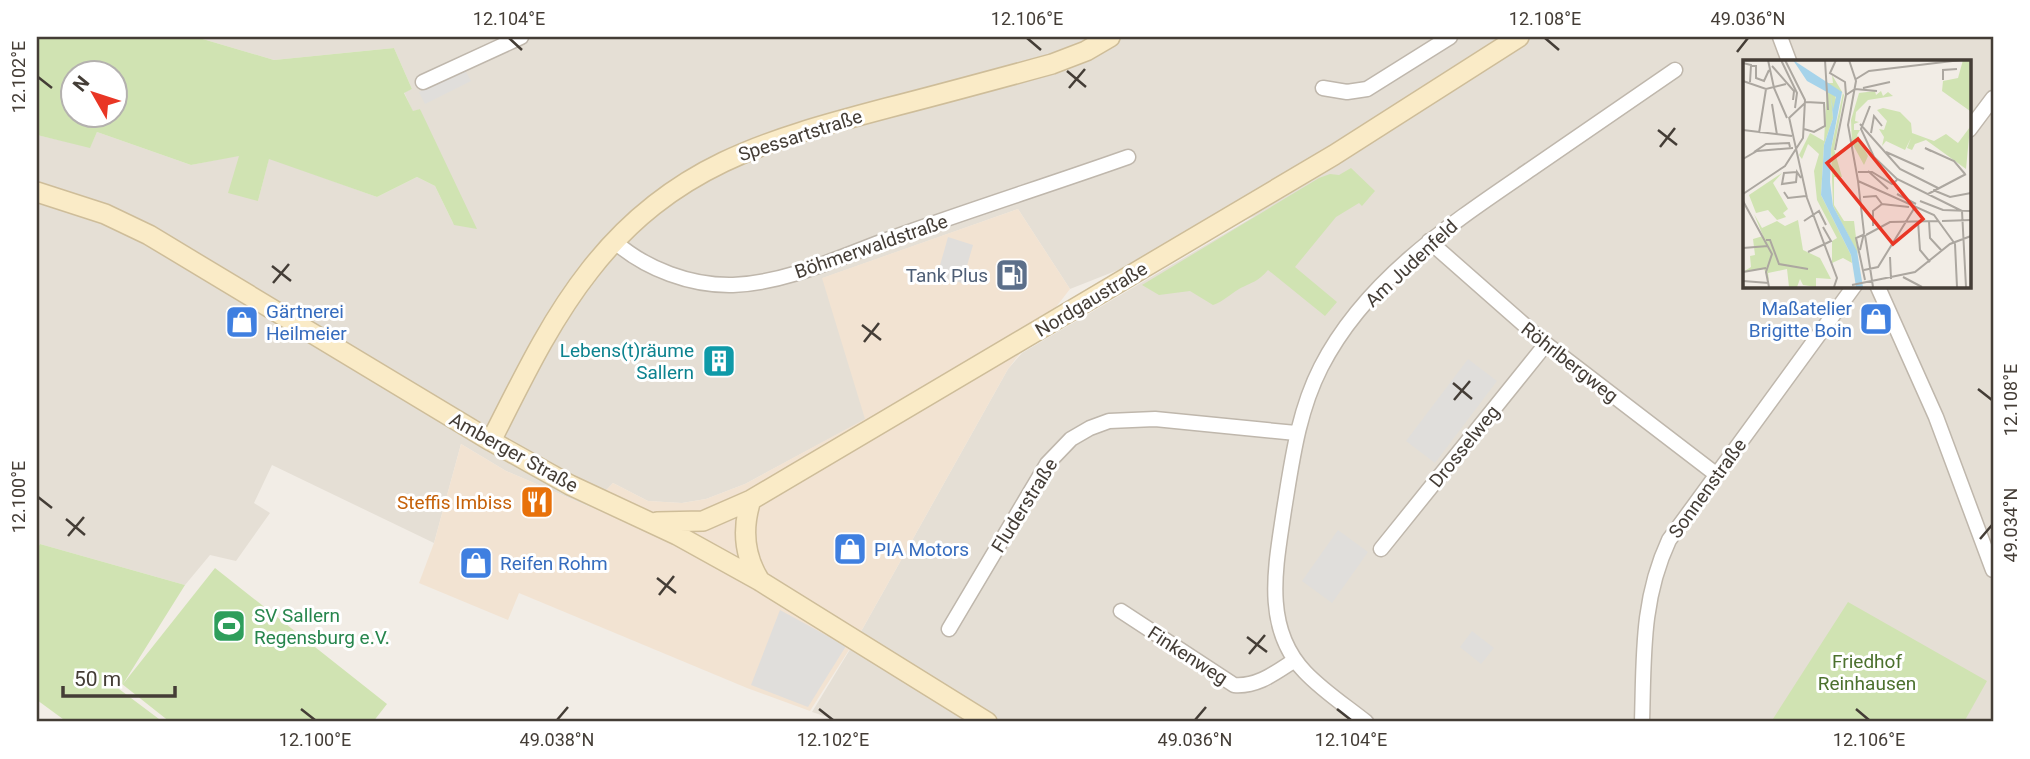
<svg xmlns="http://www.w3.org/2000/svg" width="2030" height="759" viewBox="0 0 2030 759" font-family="Roboto,sans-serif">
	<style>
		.residential { fill: #e5dfd5; fill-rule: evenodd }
		.commercial { fill: #f2e3d2 }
		.green { fill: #d0e3b2; fill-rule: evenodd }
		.parking { fill: #e0dedb }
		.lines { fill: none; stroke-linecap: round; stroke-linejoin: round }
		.street-casing { stroke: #bfb7ac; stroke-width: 17 }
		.secondary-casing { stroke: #cebd99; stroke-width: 22 }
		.street { stroke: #fff; stroke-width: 14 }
		.secondary { stroke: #faebc7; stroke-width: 19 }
		.ticks { fill: none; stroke: #443d36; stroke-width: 2.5 }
		.labels { text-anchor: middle; stroke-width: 6; stroke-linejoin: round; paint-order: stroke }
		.street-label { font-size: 19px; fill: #443d36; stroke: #fff }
		.service-label { font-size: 19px; fill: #4e5e75; stroke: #fff; text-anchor: end }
		.shop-label { font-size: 19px; fill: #366cbe; stroke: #fff; text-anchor: start }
		.culture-label { font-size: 19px; fill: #0d838f; stroke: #fff; text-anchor: end }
		.food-label { font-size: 19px; fill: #c56008; stroke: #fff; text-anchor: end }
		.leisure-label { font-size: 19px; fill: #27864d; stroke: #fff; text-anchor: start }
		.park-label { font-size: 19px; fill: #4c712e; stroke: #fff }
		.inset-road { fill: none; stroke: #aca7a0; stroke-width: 2 }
		.view { fill: #e93625; fill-opacity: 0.15; stroke: #e93625; stroke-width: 3.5 }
		.inset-edge { fill: none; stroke: #443d36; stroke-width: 3.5 }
		.neatline { fill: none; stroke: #443d36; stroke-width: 2.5 }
		.ticks-label { font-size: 18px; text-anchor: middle; fill: #443d36 }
	</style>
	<rect width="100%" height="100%" fill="#f2ede6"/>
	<path class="residential" d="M 196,37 L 1993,37 L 1993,722 L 830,722 L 830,718 L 812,712 L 863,628 L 1008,369 L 1022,353 L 1255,216 L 1070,289 L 1018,209 L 823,278 L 866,419 L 745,484 L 706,499 L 682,503 L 648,501 L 613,483 L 590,507 L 506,471 L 461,444 L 434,543 L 272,465 L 254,503 L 270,513 L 236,561 L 210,555 L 185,585 L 40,544 L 37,549 L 37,135 L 90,147 L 97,132 L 191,165 L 240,155 L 258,201 L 269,158 L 377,197 L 417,177 L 435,186 L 454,225 L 420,109 L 413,112 L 404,92 L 412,89 L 394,48 L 274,60 ZM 1745,61 L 1969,61 L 1969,285 L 1745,285 Z"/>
	<path class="commercial" d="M 1018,209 L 1070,289 L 1008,369 L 863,628 L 810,711 L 747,688 L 519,593 L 508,620 L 419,583 L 434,543 L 461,444 L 506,471 L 590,507 L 613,483 L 648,501 L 682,503 L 706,499 L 745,484 L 865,419 L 822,278 Z"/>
	<path class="green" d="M 37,37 L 196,37 L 274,60 L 394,48 L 412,89 L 404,93 L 413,111 L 420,109 L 477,229 L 454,225 L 435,186 L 417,177 L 377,197 L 269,159 L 258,201 L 228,193 L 239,156 L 191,165 L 97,132 L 90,148 L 37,135 ZM 74,74 L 116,74 L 116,116 L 74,116 Z
		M 1351,168 L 1375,191 L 1362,206 L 1359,203 L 1336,217 L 1295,267 L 1337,302 L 1325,316 L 1268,270 C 1258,282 1252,282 1239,289 C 1229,295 1224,301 1213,305 L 1190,291 L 1159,295 L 1142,285 L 1319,178 L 1330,174 L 1339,175 Z
		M 40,544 L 185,585 L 123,684 L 215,568 L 387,704 L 373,722 L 170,722 L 122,684 L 119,689 L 163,722 L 67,722 L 37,700 L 37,549 Z
		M 1848,602 L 1987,681 L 1964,722 L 1771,722 Z"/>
	<path class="parking" d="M 465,70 L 471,81 L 425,104 L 419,92 Z
		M 948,237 L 973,245 L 962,283 L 937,276 Z
		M 1468,359 L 1497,381 L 1435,463 L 1406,441 Z
		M 1338,530 L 1368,552 L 1332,603 L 1302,581 Z
		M 780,610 L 846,646 L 808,707 L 751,685 Z
		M 1472,631 L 1494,648 L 1481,664 L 1460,647 Z"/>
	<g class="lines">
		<defs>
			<path id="street" d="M 1780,37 L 1789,61
				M 423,82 L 521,37
				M 1323,88 L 1347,92 L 1367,89 L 1450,37
				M 1969,130 L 1993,98
				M 1429,241 L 1546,344 L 1717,475
				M 615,242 C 646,269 691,286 733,285 C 784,283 833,260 881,242 C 963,212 1046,186 1128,157
				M 1877,285 L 1936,417 L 1993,570
				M 1381,549 L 1546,344
				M 1121,611 L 1234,685 C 1258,687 1276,672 1295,660
				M 949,629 L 1047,464 L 1071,439 L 1090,428 L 1109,421 L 1155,419 L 1296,433
				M 1366,722 C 1346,706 1323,691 1305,672 C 1262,627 1276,565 1284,510 C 1292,461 1298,412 1321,367 C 1366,279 1452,223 1531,169 C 1579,136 1627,103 1675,70
				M 1642,722 C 1644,657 1641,600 1669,540 L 1855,285"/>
			<path id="secondary" d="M 37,192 L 105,214 L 149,235 L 491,441 L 570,485 L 677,535 L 760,581 L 987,722
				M 491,441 C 521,382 549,322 590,270 C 671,166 766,140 887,108 C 942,94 997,79 1052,64 L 1086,51 L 1110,37
				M 751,500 C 742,528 744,556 760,581
				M 657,522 L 703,521 L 751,500 L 1334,155 L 1519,37"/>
		</defs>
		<use href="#street" class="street-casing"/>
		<use href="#secondary" class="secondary-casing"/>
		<use href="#street" class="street"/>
		<use href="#secondary" class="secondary"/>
	</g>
	<path class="ticks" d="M 509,38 L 522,50M 1027,38 L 1041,50M 1545,38 L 1559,50M 1737,52 L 1748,38M 1067,71 L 1086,87M 38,77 L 52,88M 1069,88 L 1085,69M 1658,130 L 1677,145M 1660,147 L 1675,128M 272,266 L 291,281M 273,283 L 289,264M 862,325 L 881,340M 864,342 L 879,323M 1453,383 L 1472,399M 1978,389 L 1992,400M 1454,400 L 1470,381M 38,497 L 52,508M 66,519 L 85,535M 68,536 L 84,517M 1980,539 L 1992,525M 657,578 L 676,593M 659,595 L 674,576M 1247,637 L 1267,652M 1249,654 L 1265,635M 301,709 L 315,720M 819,709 L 833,720M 1337,709 L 1351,720M 1856,709 L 1869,720M 557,720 L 568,707M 1195,720 L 1206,707"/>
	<defs>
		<symbol id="fuel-square" viewBox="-11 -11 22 22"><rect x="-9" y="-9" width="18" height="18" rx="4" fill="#5c6f8a" stroke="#fff"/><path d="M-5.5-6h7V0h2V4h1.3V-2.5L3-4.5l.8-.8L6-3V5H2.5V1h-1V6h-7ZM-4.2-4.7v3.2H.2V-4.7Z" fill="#fff"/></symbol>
		<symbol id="shop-square" viewBox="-11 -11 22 22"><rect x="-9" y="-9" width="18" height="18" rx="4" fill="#3f7fe0" stroke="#fff"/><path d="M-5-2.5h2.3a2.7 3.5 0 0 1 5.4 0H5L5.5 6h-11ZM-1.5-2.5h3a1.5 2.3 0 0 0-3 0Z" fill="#fff"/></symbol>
		<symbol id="building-square" viewBox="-11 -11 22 22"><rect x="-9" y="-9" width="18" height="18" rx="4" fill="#0f9aa8" stroke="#fff"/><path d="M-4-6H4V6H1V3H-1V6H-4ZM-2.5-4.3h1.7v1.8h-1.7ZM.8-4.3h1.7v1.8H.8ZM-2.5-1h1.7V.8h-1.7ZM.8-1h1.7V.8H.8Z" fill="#fff"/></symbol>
		<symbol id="restaurant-square" viewBox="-11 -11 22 22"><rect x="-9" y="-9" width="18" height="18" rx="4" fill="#e8710a" stroke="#fff"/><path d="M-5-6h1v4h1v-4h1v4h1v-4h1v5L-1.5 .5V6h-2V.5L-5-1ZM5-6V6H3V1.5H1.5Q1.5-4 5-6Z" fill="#fff"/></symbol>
		<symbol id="stadium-square" viewBox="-11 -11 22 22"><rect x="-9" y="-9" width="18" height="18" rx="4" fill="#2e9e5b" stroke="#fff"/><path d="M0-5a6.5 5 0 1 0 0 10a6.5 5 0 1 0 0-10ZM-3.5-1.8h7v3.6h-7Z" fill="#fff"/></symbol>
	</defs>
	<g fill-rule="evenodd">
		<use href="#fuel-square" x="993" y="256" width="38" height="38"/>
		<use href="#shop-square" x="1857" y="300" width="38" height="38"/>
		<use href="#shop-square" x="223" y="303" width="38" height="38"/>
		<use href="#building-square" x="700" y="342" width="38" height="38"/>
		<use href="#restaurant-square" x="518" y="483" width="38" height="38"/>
		<use href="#shop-square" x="831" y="530" width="38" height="38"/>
		<use href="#shop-square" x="457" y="544" width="38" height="38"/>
		<use href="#stadium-square" x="210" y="607" width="38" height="38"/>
	</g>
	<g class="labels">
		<g class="street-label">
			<text transform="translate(800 135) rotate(-18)" y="7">Spessartstraße</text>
			<text transform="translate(871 246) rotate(-19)" y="7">Böhmerwaldstraße</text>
			<text transform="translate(1411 263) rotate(-43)" y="7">Am Judenfeld</text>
			<text transform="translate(1091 299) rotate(-31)" y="7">Nordgaustraße</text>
			<text transform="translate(1570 362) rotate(38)" y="7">Röhrlbergweg</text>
			<text transform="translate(1464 446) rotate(-51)" y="7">Drosselweg</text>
			<text transform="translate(514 452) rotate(29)" y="7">Amberger Straße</text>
			<text transform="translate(1707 488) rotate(-54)" y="7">Sonnenstraße</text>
			<text transform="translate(1024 505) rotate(-58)" y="7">Fluderstraße</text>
			<text transform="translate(1188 655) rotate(33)" y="7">Finkenweg</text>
		</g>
		<g class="service-label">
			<text x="988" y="282">Tank Plus</text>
		</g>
		<g class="shop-label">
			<text x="1852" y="315" text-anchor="end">Maßatelier<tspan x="1852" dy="22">Brigitte Boin</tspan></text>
			<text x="266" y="318">Gärtnerei<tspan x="266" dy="22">Heilmeier</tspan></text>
			<text x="874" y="556">PIA Motors</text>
			<text x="500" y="570">Reifen Rohm</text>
		</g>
		<g class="culture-label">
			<text x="694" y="357">Lebens(t)räume<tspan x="694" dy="22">Sallern</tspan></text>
		</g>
		<g class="food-label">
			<text x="512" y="509">Steffis Imbiss</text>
		</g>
		<g class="leisure-label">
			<text x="254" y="622">SV Sallern<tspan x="254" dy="22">Regensburg e.V.</tspan></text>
		</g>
		<g class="park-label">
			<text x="1867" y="668">Friedhof<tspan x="1867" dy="22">Reinhausen</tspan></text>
		</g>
	</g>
	<g transform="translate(1743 60)">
		<rect width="228" height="228" fill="#f2ede6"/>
		<path d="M 220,0 L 227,0 L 227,51 L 199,31 L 200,21 L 215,18 ZM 89,15 L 101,35 L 91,89 L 99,117 L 91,117 L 91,145 L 101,161 L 111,161 L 115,194 L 90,146 L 88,89 L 100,33 L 83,23 L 90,23 ZM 84,29 L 92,35 L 93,40 L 90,53 L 88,35 L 90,58 L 81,85 L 78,135 L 108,195 L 111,221 L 109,203 L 100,198 L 89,203 L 89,181 L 94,178 L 74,140 L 71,111 L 76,94 L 65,84 L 59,99 L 56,95 L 67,73 L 81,81 ZM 132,31 L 133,35 L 138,31 L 140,36 L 145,32 L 150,36 L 125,40 L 113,52 L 112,61 L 116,62 L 111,64 L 111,70 L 117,70 L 114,75 L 125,96 L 121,105 L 109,83 L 108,60 L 116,33 ZM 140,48 L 157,52 L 168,63 L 169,73 L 191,81 L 203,74 L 215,83 L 227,67 L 223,109 L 183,80 L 172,84 L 169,90 L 164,88 L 168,78 L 162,90 L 143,81 L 139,86 L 141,77 L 136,69 L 141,70 L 144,61 L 134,50 ZM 39,113 L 30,123 L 45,149 L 40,153 L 43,157 L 34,160 L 25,150 L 13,153 L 6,135 ZM 11,154 L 19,168 L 34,161 L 42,166 L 55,160 L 60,190 L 77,198 L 88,219 L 73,218 L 73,227 L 60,225 L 57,219 L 54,227 L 46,227 L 44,209 L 25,213 L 26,221 L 21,209 L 0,212 L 8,207 L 7,196 L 12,195 L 10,179 L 20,176 Z" fill="#d0e3b2"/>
		<path d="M 50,0 L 99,32 L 88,89 L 87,122 L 90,146 L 114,191 L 120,227 L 113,227 L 108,195 L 78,135 L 81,85 L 90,58 L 88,35 L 90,50 L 93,37 L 64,21 Z" fill="#a6d3ea"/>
		<path class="inset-road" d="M 25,0 L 31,28 L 44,58M 38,0 L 54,33 L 52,48M 82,0 L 85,50M 106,0 L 113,21 L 105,65 L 115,121 L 191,155 L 212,184 L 214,227M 0,3 L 8,5 L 7,22M 8,6 L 13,6 L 13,18 L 21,21 L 26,10M 29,6 L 51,31 L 50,40M 113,19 L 126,11 L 218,0M 200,20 L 200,10 L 214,9M 0,21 L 23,29 L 43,24M 120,28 L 147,22M 103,35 L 112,29 L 134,31M 29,44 L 34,75M 127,46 L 118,69 L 131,97 L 154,119 L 219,151M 46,57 L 64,138 L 94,218 L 91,227M 46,58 L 63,42 L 81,43 L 82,66 L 71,72 L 61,69M 117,64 L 157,109 L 195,128M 0,70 L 49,76M 16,73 L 23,29M 128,73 L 131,56 L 139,66M 92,90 L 103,35 L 102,22 L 87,13 L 93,0M 188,91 L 182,88 L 211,101 L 222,114M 11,92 L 23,84 L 46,83 L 47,87M 143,92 L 181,109M 0,99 L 14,91 L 50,88M 125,111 L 145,129M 54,112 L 41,113 L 39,124 L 53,122 L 54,112 L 58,118M 115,112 L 129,112 L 149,124 L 154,120M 115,121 L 121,173 L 117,190M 190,130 L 207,137 L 228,133M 41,132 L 45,138 L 63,136M 0,134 L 42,106 L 60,78 L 62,40 L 42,0M 154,134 L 173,144M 185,134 L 223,114M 120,137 L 133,136 L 139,144M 0,141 L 29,194 L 23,212 L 26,227M 177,141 L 200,150 L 228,151M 219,151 L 223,227M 61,161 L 76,151 L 83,165M 175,161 L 177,190 L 187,202M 186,161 L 187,178 L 199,191M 199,161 L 228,160M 130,166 L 130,151 L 139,144 L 166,147M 120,175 L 113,178 L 122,220M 122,175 L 130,227M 123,175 L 147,162 L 195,161M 23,180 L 27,180 L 36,204 L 65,209M 0,188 L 25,186M 65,192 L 88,181 L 80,167M 147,197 L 148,219M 121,210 L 135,207 L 172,147M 0,212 L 23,208M 160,217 L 179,227M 0,221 L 26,223M 109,225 L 172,212 L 207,184 L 228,176"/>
		<path class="view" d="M 115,79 L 180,159 L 150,184 L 84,103 Z"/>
		<rect width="228" height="228" class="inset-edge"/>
	</g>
	<rect width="2030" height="759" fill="none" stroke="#ffffff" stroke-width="77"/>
	<g transform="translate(94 94) rotate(309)"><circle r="33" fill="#ffffff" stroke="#b4b1af" stroke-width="2"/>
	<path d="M0-5L12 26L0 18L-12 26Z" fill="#e93625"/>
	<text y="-10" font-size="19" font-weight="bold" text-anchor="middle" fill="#443d36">N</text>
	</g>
	<path d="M63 686v10h112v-10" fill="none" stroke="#443d36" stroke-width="3.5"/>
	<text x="74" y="686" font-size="21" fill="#443d36" stroke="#ffffff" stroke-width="5" paint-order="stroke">50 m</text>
	<rect x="38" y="38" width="1954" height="682" class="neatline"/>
	<g class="ticks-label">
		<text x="509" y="25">12.104°E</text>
		<text x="1027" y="25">12.106°E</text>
		<text x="1545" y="25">12.108°E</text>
		<text x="1748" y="25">49.036°N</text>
		<text transform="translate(19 77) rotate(-90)" y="6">12.102°E</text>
		<text transform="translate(2011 400) rotate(-90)" y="6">12.108°E</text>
		<text transform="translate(19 497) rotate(-90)" y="6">12.100°E</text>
		<text transform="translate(2011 525) rotate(-90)" y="6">49.034°N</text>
		<text x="315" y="746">12.100°E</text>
		<text x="557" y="746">49.038°N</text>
		<text x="833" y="746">12.102°E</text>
		<text x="1195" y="746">49.036°N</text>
		<text x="1351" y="746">12.104°E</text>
		<text x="1869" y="746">12.106°E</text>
	</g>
</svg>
